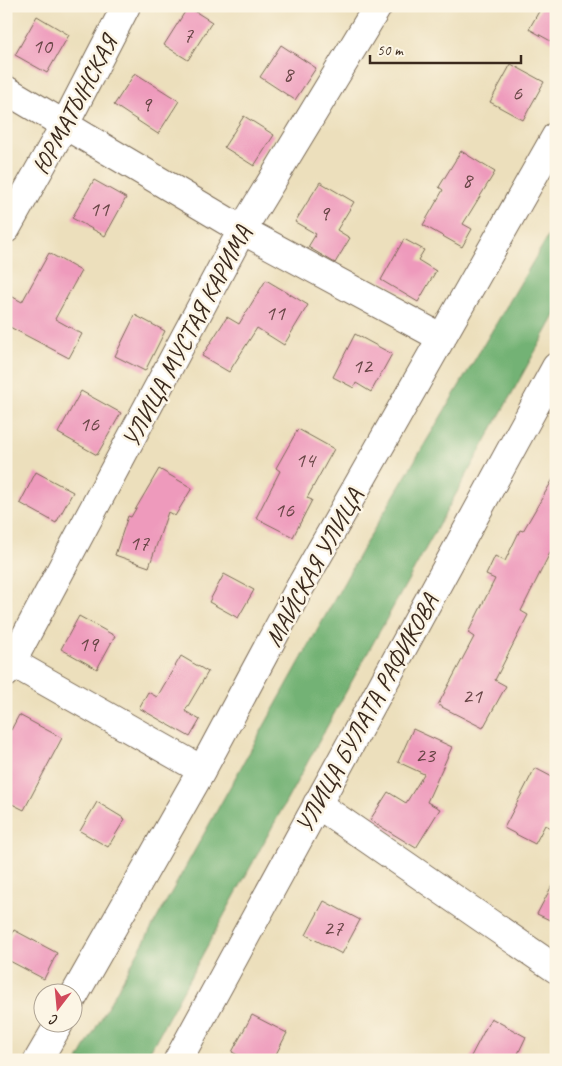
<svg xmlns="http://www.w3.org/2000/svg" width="562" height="1066" viewBox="0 0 562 1066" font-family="Caveat,sans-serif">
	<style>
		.forest { fill: #73b274; stroke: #576e49 }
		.building { fill: #ee9abc }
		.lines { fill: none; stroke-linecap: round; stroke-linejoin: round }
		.minor-casing { stroke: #796955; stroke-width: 30 }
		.minor { stroke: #fff; stroke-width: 28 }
		.labels { text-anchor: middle; stroke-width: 5; stroke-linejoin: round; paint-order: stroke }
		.number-label { font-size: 22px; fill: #684646 }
		.street-label { font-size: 25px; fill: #3b2a1e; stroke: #fcf5e5 }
	</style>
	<rect width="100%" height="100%" fill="#fcf5e5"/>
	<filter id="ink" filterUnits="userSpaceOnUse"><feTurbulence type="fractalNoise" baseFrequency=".02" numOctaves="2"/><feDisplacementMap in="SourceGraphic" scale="10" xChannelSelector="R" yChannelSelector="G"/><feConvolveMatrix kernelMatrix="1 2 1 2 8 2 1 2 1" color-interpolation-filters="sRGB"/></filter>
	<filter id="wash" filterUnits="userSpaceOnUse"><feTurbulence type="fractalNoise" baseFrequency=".0096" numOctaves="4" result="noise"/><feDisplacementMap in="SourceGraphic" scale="20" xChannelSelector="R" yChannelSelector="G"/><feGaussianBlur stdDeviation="1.12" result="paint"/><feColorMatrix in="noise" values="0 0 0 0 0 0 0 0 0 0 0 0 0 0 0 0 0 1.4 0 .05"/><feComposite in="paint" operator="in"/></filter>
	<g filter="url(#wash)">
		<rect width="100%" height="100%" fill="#ecdfbc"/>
		<path class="forest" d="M 556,223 L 556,314 L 347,690 L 145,1060 L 78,1060 L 367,541 Z"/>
		<g id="blocks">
			<path class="building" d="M 542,6 L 556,6 L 556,44 L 529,29 Z
				M 188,7 L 212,22 L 188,60 L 164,45 Z
				M 37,16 L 69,35 L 47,73 L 15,55 Z
				M 281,45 L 316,68 L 295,100 L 260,77 Z
				M 511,64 L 544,82 L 523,120 L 490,102 Z
				M 135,73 L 179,101 L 158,134 L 114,105 Z
				M 244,116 L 274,135 L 254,166 L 224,147 Z
				M 461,151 L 495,172 L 463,224 L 472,229 L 462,247 L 423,225 L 443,190 L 439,187 Z
				M 94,180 L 126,198 L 105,236 L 72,218 Z
				M 320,182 L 354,202 L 337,230 L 350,238 L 335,263 L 308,247 L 316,234 L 295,222 Z
				M 404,239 L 424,250 L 418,260 L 436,271 L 418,302 L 381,280 Z
				M 49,253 L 81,271 L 55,319 L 82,334 L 69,358 L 6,325 L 6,305 L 11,296 L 22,302 Z
				M 266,280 L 308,305 L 284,345 L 257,328 L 229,372 L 202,356 L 227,317 L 239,324 Z
				M 135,315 L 165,331 L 145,371 L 115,356 Z
				M 355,334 L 392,354 L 371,392 L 356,383 L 354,388 L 333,377 Z
				M 81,391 L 121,413 L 97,455 L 58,433 Z
				M 298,429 L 334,449 L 307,498 L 312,500 L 293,537 L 256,518 L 280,471 L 276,468 Z
				M 159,469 L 192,488 L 175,516 L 168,512 L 149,567 L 115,555 L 128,516 L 131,517 Z
				M 36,472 L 73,492 L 56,523 L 20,503 Z
				M 556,474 L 556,541 L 521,611 L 528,615 L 495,680 L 506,686 L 483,728 L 438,705 L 474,637 L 468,633 L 495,579 L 486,575 L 495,556 L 505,561 L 520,530 L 523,531 Z
				M 224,574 L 254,590 L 238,618 L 209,602 Z
				M 79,616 L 115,636 L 97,669 L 61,649 Z
				M 181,656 L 208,672 L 185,711 L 200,720 L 190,737 L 139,708 L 148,692 L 157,697 Z
				M 19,715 L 62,738 L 24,810 L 6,801 L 6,728 L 11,730 Z
				M 413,729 L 452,747 L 427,802 L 440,809 L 416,848 L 370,820 L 388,792 L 406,803 L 424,774 L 398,762 Z
				M 535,768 L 556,779 L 556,830 L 545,825 L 535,844 L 504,828 Z
				M 97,802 L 125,819 L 108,847 L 80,831 Z
				M 556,878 L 556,923 L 537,914 Z
				M 324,901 L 360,920 L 342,954 L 306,935 Z
				M 14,930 L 57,953 L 44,979 L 6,959 L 6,946 Z
				M 252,1015 L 287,1033 L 273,1060 L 247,1060 L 232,1052 Z
				M 491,1018 L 526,1037 L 515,1060 L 469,1060 Z"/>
		</g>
	</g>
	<g filter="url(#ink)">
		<use href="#blocks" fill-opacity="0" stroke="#796955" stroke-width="1"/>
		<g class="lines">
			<defs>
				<path id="minor" d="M 6,90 L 242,230 L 442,338
					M 6,229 L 65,124 L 126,6
					M 6,659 L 202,770
					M 6,673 L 242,230 L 378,6
					M 317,804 L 556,969
					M 72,999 L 202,770 L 299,589 L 556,136
					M 38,1060 L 59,1024
					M 178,1060 L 556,367"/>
			</defs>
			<use href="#minor" class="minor-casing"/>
			<use href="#minor" class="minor"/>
		</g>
	</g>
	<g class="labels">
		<g class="number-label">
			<text x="188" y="42">7</text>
			<text x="42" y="53">10</text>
			<text x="288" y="81">8</text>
			<text x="517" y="100">6</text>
			<text x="146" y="111">9</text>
			<text x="467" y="187">8</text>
			<text x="99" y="216">11</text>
			<text x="324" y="220">9</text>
			<text x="275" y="320">11</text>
			<text x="362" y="373">12</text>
			<text x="89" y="431">16</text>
			<text x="305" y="467">14</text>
			<text x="284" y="517">16</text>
			<text x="139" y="550">17</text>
			<text x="88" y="651">19</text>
			<text x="472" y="703">21</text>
			<text x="425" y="762">23</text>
			<text x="333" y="935">27</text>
		</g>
		<g class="street-label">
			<text transform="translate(74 105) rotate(-62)" y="9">ЮРМАТЫНСКАЯ</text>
			<text transform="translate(186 336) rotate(-62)" y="9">УЛИЦА МУСТАЯ КАРИМА</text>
			<text transform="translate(313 567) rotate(-61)" y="9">МАЙСКАЯ УЛИЦА</text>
			<text transform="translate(366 713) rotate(-61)" y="9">УЛИЦА БУЛАТА РАФИКОВА</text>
		</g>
	</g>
	<rect width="562" height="1066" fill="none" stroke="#fcf5e5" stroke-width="25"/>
	<g transform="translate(58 1008) rotate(196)"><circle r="24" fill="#fcf5e5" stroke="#afa495"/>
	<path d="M0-4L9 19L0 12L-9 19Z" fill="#d1495b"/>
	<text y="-8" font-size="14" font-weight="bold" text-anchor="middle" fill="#3b2a1e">С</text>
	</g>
	<path d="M370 55v8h151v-8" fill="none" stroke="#3b2a1e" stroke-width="2.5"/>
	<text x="377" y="55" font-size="15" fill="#3b2a1e" stroke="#fcf5e5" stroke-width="4" paint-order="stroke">50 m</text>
</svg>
